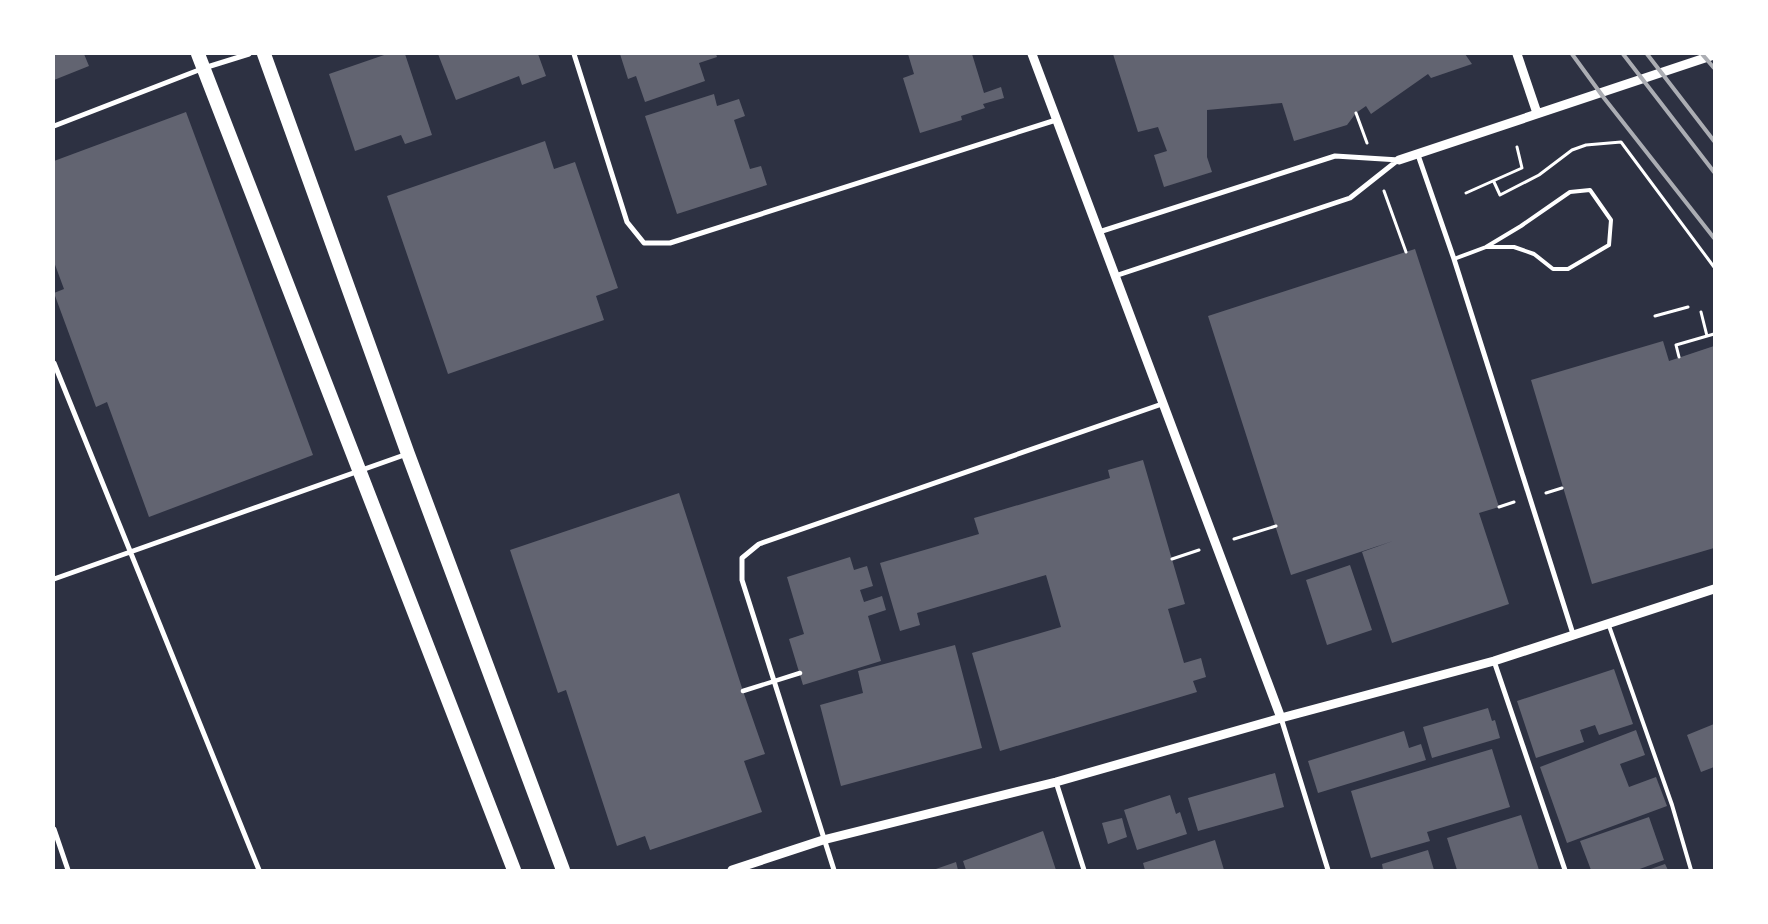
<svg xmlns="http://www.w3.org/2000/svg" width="1768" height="924" viewBox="0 0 1768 924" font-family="Spectral,serif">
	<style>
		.building { fill: #626471 }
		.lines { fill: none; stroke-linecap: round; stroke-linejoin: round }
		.path { stroke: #fff; stroke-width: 3 }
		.service { stroke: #fff; stroke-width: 4 }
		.pedestrian { stroke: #fff; stroke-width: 4.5 }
		.minor { stroke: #fff; stroke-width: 5 }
		.tertiary { stroke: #fff; stroke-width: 9 }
		.trunk { stroke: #fff; stroke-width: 14 }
		.rail { stroke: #abadb3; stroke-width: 4 }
	</style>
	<rect width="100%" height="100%" fill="#2d3142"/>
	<path class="building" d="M 54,54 L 84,54 L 89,66 L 54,80 Z
		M 387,54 L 405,54 L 432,135 L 405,144 L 401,135 L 355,151 L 329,74 Z
		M 438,54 L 538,54 L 546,76 L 522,85 L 519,76 L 456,100 Z
		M 620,54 L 716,54 L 717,57 L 699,63 L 705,81 L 645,102 L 636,76 L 628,79 Z
		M 908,54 L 972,54 L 984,93 L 1001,87 L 1004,98 L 983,104 L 985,108 L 961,116 L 962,120 L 920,133 L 903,78 L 914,74 Z
		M 1113,54 L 1465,54 L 1472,64 L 1431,78 L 1428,74 L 1371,114 L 1366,106 L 1356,113 L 1347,125 L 1294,141 L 1282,103 L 1207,110 L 1207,157 L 1212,172 L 1164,187 L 1154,155 L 1167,151 L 1158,127 L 1138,132 Z
		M 714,94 L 717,106 L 739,99 L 745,116 L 734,120 L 750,169 L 761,166 L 767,185 L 677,214 L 645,116 Z
		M 186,112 L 313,455 L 149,517 L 107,402 L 96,407 L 54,293 L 64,289 L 54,262 L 54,161 Z
		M 545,141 L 554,169 L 575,162 L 618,288 L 596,296 L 604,320 L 448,374 L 387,196 Z
		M 1415,249 L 1499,507 L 1479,513 L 1509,604 L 1392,643 L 1362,552 L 1393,541 L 1291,575 L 1208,316 Z
		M 1663,341 L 1669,361 L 1714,346 L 1714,548 L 1592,584 L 1531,380 Z
		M 1143,460 L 1185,604 L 1168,609 L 1184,663 L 1201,658 L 1206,677 L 1193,681 L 1197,692 L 1000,751 L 972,653 L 1061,627 L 1046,575 L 917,613 L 920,625 L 900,631 L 880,563 L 979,534 L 974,518 L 1110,478 L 1108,470 Z
		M 679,493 L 743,691 L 765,754 L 744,761 L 762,812 L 650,850 L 645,836 L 617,846 L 566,690 L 558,693 L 510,550 Z
		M 850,557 L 854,570 L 867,566 L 873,586 L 860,590 L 864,602 L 882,596 L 886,610 L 868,616 L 881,661 L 803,685 L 789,639 L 804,634 L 787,577 Z
		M 1350,565 L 1372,630 L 1327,645 L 1306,580 Z
		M 955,645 L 982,748 L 841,786 L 820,705 L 863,693 L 858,671 Z
		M 1614,669 L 1633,724 L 1599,735 L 1595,725 L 1580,730 L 1584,742 L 1536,758 L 1517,701 Z
		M 1488,708 L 1492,721 L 1495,720 L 1500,738 L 1432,758 L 1423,727 Z
		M 1714,724 L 1714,767 L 1701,772 L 1687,735 Z
		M 1636,730 L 1645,755 L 1620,764 L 1629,787 L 1656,777 L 1667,806 L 1567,843 L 1540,767 Z
		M 1404,731 L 1409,748 L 1421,744 L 1426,760 L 1318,793 L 1308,761 Z
		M 1492,749 L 1510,807 L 1427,832 L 1430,841 L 1371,858 L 1351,791 Z
		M 1275,773 L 1284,807 L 1198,831 L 1188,798 Z
		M 1170,795 L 1176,814 L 1180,812 L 1187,834 L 1137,850 L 1124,810 Z
		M 1521,815 L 1539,870 L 1457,870 L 1447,838 Z
		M 1649,817 L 1664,860 L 1637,870 L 1591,870 L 1580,841 Z
		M 1122,818 L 1127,837 L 1108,844 L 1102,823 Z
		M 1043,831 L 1056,870 L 966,870 L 963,861 Z
		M 1215,840 L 1224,870 L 1145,870 L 1143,863 Z
		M 1428,850 L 1434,870 L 1383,870 L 1382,864 Z
		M 956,862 L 958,870 L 933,870 Z
		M 1665,864 L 1668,870 L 1648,870 Z"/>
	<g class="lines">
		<path class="path" d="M 1356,113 L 1367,143
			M 1494,182 L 1500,195 L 1539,175 L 1572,150 L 1586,145 L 1621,142 L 1714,267
			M 1384,191 L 1406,252
			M 1466,193 L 1522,168 L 1517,147
			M 1701,312 L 1707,336
			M 1655,316 L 1688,307
			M 1679,357 L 1676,345 L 1714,334
			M 1546,493 L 1562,488
			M 1499,507 L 1514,502
			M 1234,539 L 1276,526
			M 1172,559 L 1199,550"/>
		<path class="service" d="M 1454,259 L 1486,247 L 1521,226 L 1570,192 L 1590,190 L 1611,220 L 1609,245 L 1568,269 L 1553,269 L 1534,254 L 1514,247 L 1486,247
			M 1608,623 L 1672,805 L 1691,870"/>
		<path class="pedestrian" d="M 743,691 L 800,673"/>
		<path class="minor" d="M 574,54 L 627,222 L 644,243 L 670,243 L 1056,120
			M 54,126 L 204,68 L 249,54
			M 1418,155 L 1454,259 L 1573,634
			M 1099,232 L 1335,156 L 1399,160
			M 1115,276 L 1350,198 L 1398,160
			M 54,363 L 259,870
			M 54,579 L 407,454
			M 1494,661 L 1565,870
			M 1281,718 L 1328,870
			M 1056,782 L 1084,870
			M 54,829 L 68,870
			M 834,870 L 742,580 L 742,558 L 759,544 L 1162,404"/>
		<path class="tertiary" d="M 1032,54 L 1281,718
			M 1517,54 L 1537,113
			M 1399,160 L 1714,55
			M 732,870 L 823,840 L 1056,782 L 1281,718 L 1494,661 L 1714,589"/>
		<path class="trunk" d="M 198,54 L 514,870
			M 264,54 L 408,454 L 563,870"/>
		<path class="rail" d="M 1572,54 L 1604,98 L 1714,238
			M 1623,54 L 1714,172
			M 1647,54 L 1714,141
			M 1702,54 L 1714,68"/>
	</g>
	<rect width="1768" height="924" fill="none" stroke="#ffffff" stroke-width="110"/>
</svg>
